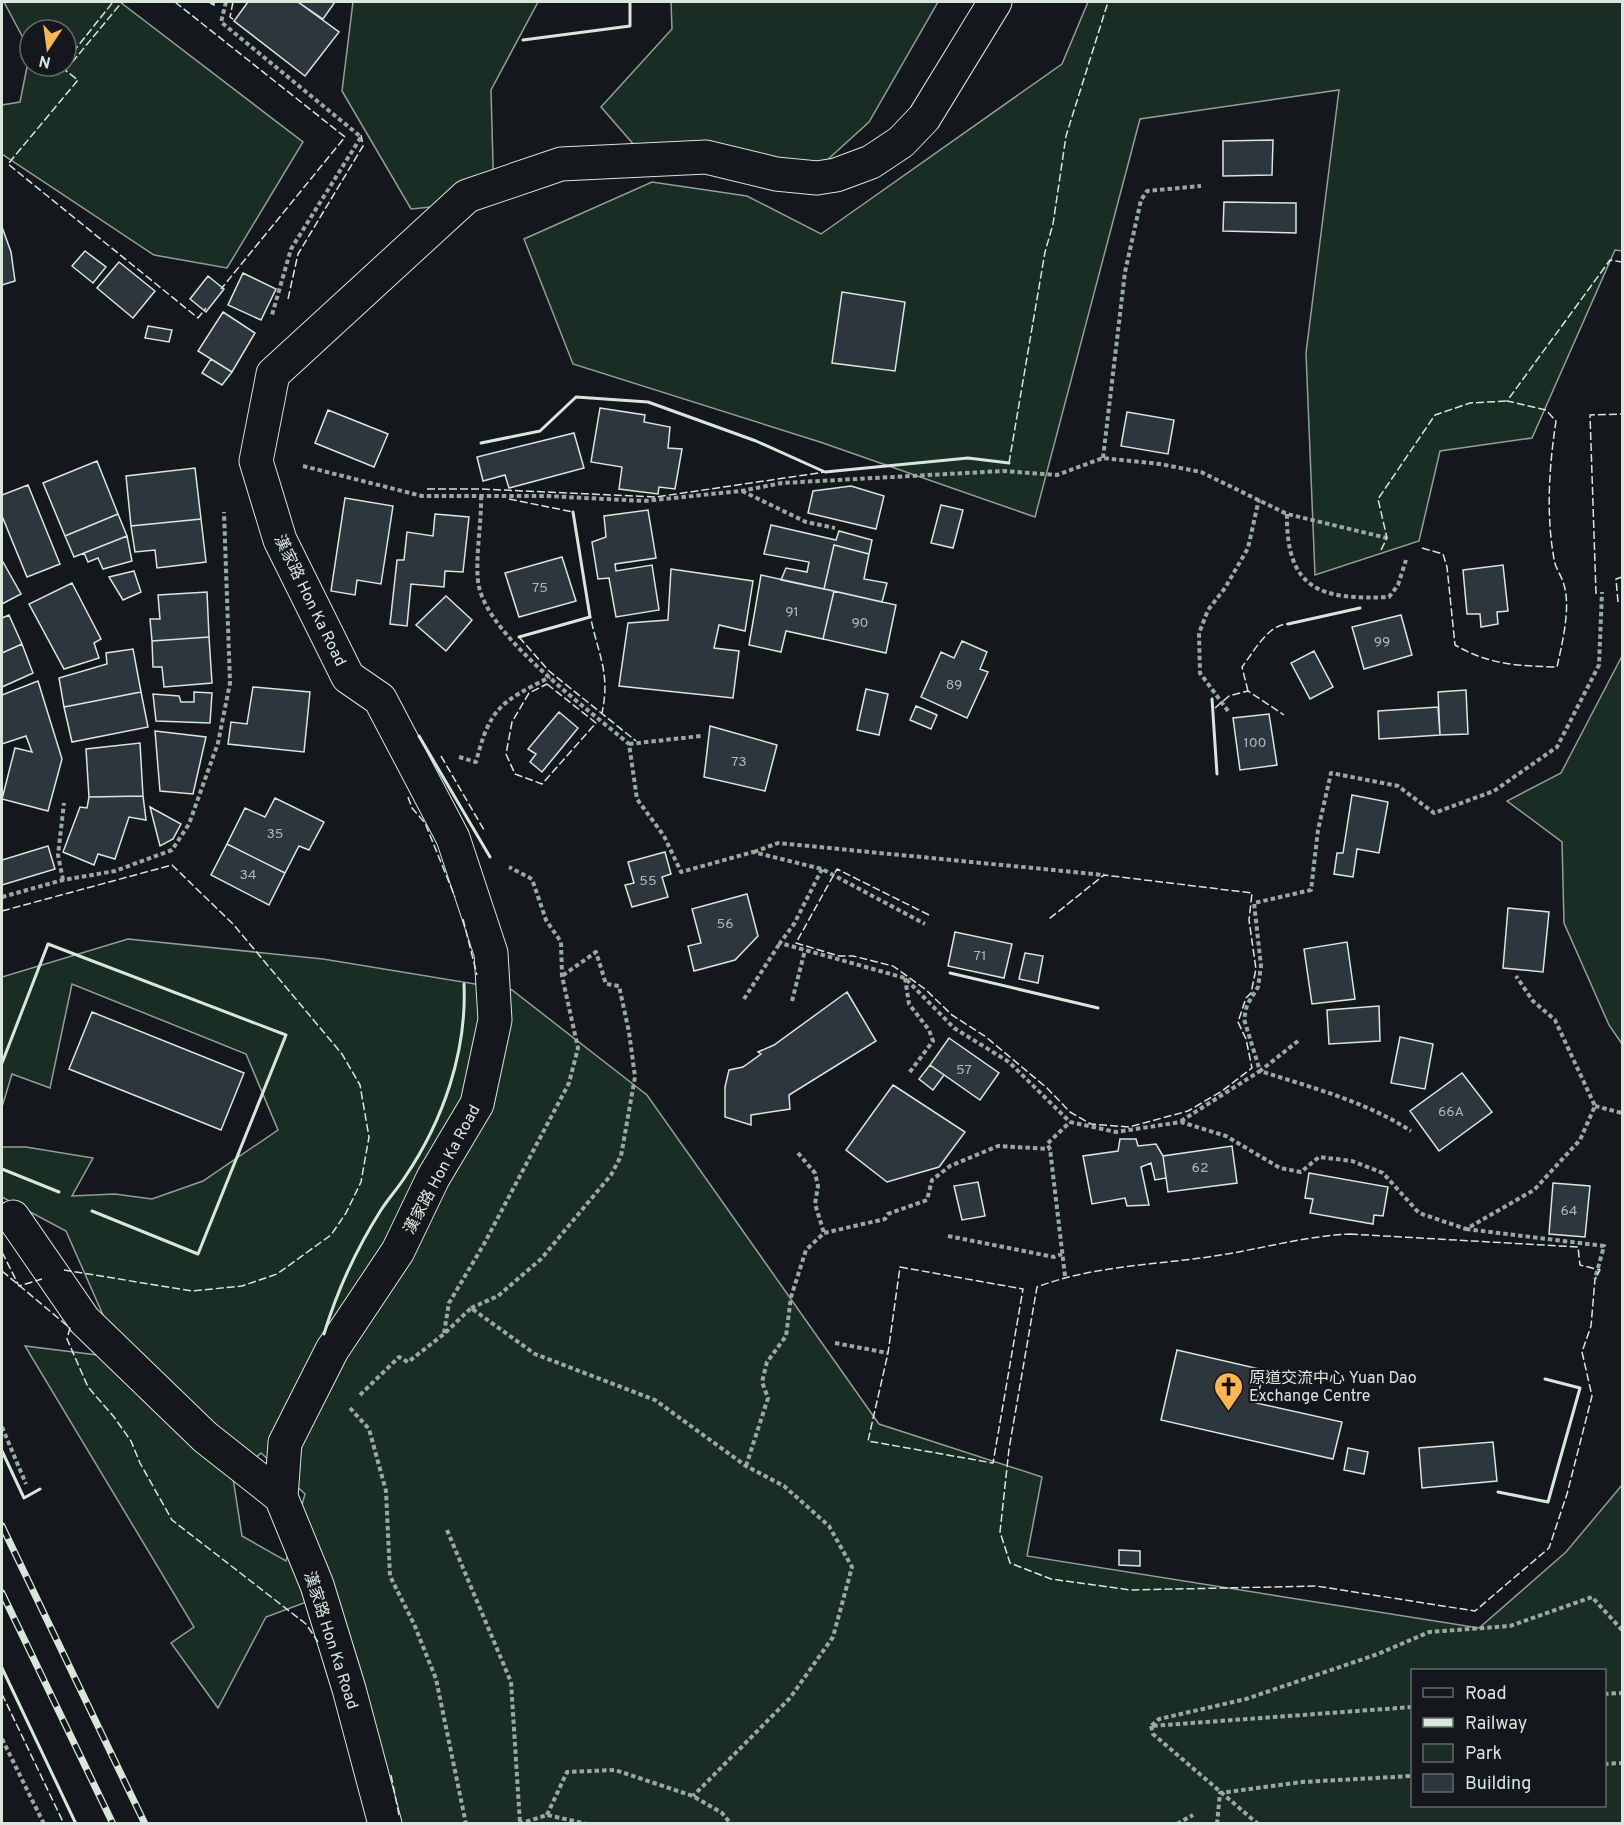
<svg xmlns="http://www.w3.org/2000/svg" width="1624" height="1825" viewBox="0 0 1624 1825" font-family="Overpass,'Noto Sans TC',sans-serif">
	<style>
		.green { fill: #1a2d24; stroke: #939e99; stroke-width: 1.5; fill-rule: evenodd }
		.building { fill: #2c363c; stroke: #d8e6dc; stroke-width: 1.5 }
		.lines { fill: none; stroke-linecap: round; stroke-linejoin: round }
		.minor-casing { stroke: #d8e6dc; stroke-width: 35 }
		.path { stroke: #9da8a2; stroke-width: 4; stroke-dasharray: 4.5 3; stroke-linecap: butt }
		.minor { stroke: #14181c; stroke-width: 33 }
		.rail-casing { stroke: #d8e6dc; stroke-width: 7 }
		.rail { stroke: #14181c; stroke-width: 4.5; stroke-dasharray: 14; stroke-linecap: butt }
		.fence { stroke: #d8e6dc; stroke-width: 1.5; stroke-dasharray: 8 3; stroke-linecap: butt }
		.wall { stroke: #d8e6dc; stroke-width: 3 }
		.labels { text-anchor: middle; stroke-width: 4.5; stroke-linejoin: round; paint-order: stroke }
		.number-label { font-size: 14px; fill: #adbab4 }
		.street-label { font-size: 16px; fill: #d8e6dc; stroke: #14181c }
		.poi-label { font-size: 16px; fill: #d8e6dc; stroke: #14181c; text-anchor: start }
	</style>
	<rect width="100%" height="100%" fill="#14181c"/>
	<path class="green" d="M 4,2 L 120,2 L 303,142 L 227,268 L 154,255 L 2,154 L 2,105 L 20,102 L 30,52 L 30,66 L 66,66 L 66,30 L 30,30 L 30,51 Z
		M 353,2 L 538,2 L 491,90 L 494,201 L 411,209 L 342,91 Z
		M 671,2 L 938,2 L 869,122 L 792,192 L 635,146 L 601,107 L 672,29 Z
		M 1088,2 L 1622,2 L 1622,251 L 1615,250 L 1532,438 L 1440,451 L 1419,541 L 1315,575 L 1306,353 L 1339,90 L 1140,119 L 1035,517 L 820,442 L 573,364 L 524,239 L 652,182 L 747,196 L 821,234 L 1062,64 Z
		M 1622,656 L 1622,1044 L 1609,1025 L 1564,923 L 1562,842 L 1507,801 L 1561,773 Z
		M 128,939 L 323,959 L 512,990 L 647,1095 L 879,1424 L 1042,1477 L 1027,1556 L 1479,1628 L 1566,1552 L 1622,1485 L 1622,1823 L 376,1823 L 317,1598 L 266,1617 L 218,1708 L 171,1643 L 194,1627 L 25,1346 L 122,1358 L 66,1231 L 2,1197 L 2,1147 L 26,1147 L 93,1158 L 72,1196 L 115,1194 L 152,1199 L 203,1181 L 278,1130 L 246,1054 L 72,984 L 50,1088 L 12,1074 L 2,1107 L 2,977 ZM 261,1453 L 305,1494 L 286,1561 L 242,1536 L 233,1478 ZM 1412,1670 L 1604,1670 L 1604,1806 L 1412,1806 Z"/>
	<path class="building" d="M 248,2 L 298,2 L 339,32 L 305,76 L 234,21 Z
		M 298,2 L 335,2 L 323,19 Z
		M 1273,140 L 1272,175 L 1223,176 L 1223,141 Z
		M 1224,202 L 1296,203 L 1296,233 L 1223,231 Z
		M 2,227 L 11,252 L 15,281 L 2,285 Z
		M 85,251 L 106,267 L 93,283 L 72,266 Z
		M 119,262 L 155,291 L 133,318 L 97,288 Z
		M 243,273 L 276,289 L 261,320 L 228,305 Z
		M 208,276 L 224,289 L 206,312 L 190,299 Z
		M 842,292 L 905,302 L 895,371 L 832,363 Z
		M 223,312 L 255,333 L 232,372 L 198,351 Z
		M 148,326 L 172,330 L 169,342 L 145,338 Z
		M 211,359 L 232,372 L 222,385 L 202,373 Z
		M 600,408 L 645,415 L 644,422 L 670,427 L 668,448 L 682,449 L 675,489 L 659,487 L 658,494 L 619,489 L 622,467 L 591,462 Z
		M 328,410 L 388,434 L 374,467 L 315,443 Z
		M 1127,412 L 1174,420 L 1168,454 L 1121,446 Z
		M 574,433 L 584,468 L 509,488 L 505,475 L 483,481 L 477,457 Z
		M 97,461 L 118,514 L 65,536 L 43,483 Z
		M 195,468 L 201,519 L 131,526 L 126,476 Z
		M 28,485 L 60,564 L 27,577 L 2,516 L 2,495 Z
		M 851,486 L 884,496 L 876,529 L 808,513 L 813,491 Z
		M 345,498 L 393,506 L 381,584 L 357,580 L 355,595 L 331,591 Z
		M 941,505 L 963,510 L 953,548 L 931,543 Z
		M 648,510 L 656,558 L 615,564 L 616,571 L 652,565 L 659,610 L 616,617 L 609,578 L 598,579 L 592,542 L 606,537 L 604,516 Z
		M 118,514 L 127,536 L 74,557 L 65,536 Z
		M 435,514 L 469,517 L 463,572 L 445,571 L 444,587 L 411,584 L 407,626 L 390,624 L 397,560 L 404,560 L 407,532 L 433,536 Z
		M 201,519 L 206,562 L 157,568 L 155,550 L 135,552 L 131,526 Z
		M 771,525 L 836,540 L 839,531 L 872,540 L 869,554 L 834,545 L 824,589 L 781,580 L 786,568 L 807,572 L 809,562 L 764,554 Z
		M 127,536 L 132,561 L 103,569 L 98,558 L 88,562 L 84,553 Z
		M 834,545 L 869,554 L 864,579 L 887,583 L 882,602 L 824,589 Z
		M 562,557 L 576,601 L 519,617 L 505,573 Z
		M 3,562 L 21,594 L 2,604 L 2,563 Z
		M 1503,565 L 1508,611 L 1497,612 L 1498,624 L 1481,627 L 1480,614 L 1467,614 L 1463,570 Z
		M 671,569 L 753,581 L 745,631 L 719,625 L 714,648 L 739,651 L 733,698 L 619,686 L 628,623 L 668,620 Z
		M 134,571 L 141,592 L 123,600 L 109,577 Z
		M 761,575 L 834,591 L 823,639 L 786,631 L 781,652 L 749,645 Z
		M 72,583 L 101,639 L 94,643 L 99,658 L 64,669 L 29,604 Z
		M 834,591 L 896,605 L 886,653 L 823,639 Z
		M 207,592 L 209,637 L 152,641 L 150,619 L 160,619 L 158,595 Z
		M 446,596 L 472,620 L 446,651 L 416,625 Z
		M 9,615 L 22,644 L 2,653 L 2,618 Z
		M 1401,615 L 1412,655 L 1364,669 L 1352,627 Z
		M 209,637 L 212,683 L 164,687 L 162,667 L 153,667 L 152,641 Z
		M 962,641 L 987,652 L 980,669 L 988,672 L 967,718 L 921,697 L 941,652 L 954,658 Z
		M 22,644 L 33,673 L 2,687 L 2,653 Z
		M 133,649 L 141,692 L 64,707 L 59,678 L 107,664 L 106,653 Z
		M 1314,651 L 1333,687 L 1310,699 L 1291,663 Z
		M 38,681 L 62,759 L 48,811 L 2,799 L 15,748 L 32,752 L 26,736 L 2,744 L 2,695 Z
		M 253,687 L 310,692 L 304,752 L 228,744 L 231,722 L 247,724 Z
		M 866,689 L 888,694 L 879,735 L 857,730 Z
		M 1466,690 L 1468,734 L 1440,735 L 1438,692 Z
		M 141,692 L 148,727 L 72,742 L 64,707 Z
		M 194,692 L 212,693 L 210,723 L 156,721 L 153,694 L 179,696 L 181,702 L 194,702 Z
		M 916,706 L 937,715 L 931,729 L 910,720 Z
		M 1438,707 L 1440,735 L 1379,739 L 1378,711 Z
		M 559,712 L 578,728 L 542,772 L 530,762 L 536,754 L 528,749 Z
		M 1269,714 L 1277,765 L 1240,770 L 1233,718 Z
		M 710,726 L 777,745 L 765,791 L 704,777 Z
		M 155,731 L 206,737 L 193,794 L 160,791 Z
		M 140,743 L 143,796 L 89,797 L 86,749 Z
		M 1352,795 L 1388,802 L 1379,853 L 1357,849 L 1353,877 L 1334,874 L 1337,853 L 1343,853 Z
		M 143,796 L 146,820 L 129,817 L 115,859 L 98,854 L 94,865 L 63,852 L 80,807 L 87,808 L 89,797 Z
		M 275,798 L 324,822 L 309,850 L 299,846 L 285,873 L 227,844 L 245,808 L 265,817 Z
		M 150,807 L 181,824 L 173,839 L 160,846 Z
		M 227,844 L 285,873 L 269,905 L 211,875 Z
		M 48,846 L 55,869 L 2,885 L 2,860 Z
		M 665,852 L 671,874 L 662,877 L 668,897 L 632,907 L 625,885 L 634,883 L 628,862 Z
		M 747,894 L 758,936 L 735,960 L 694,971 L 688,946 L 701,943 L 692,909 Z
		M 1508,908 L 1549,912 L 1543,972 L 1503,968 Z
		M 955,932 L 1012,944 L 1004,978 L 948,966 Z
		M 1347,942 L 1355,999 L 1312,1004 L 1304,949 Z
		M 1025,953 L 1043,956 L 1038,983 L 1019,979 Z
		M 847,992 L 876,1041 L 789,1095 L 790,1109 L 751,1115 L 751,1125 L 725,1117 L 725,1087 L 729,1070 L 743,1067 L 761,1054 L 758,1052 L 774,1045 Z
		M 1379,1006 L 1380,1041 L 1329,1044 L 1327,1010 Z
		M 92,1012 L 244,1073 L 221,1130 L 69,1069 Z
		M 1400,1037 L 1433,1044 L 1425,1089 L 1391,1083 Z
		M 949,1038 L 999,1073 L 980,1100 L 930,1065 Z
		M 930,1065 L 944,1075 L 933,1090 L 919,1079 Z
		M 1462,1073 L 1492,1112 L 1439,1151 L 1410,1111 Z
		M 893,1085 L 965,1132 L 939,1167 L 887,1182 L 846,1150 Z
		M 1120,1139 L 1136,1139 L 1138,1146 L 1156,1144 L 1163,1156 L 1166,1178 L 1155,1180 L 1151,1163 L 1141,1167 L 1149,1205 L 1127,1206 L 1125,1198 L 1092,1204 L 1083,1156 L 1118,1151 Z
		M 1232,1146 L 1237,1183 L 1168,1192 L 1163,1156 Z
		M 1309,1173 L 1388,1187 L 1383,1216 L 1374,1215 L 1373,1224 L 1310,1213 L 1313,1199 L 1305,1198 Z
		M 978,1182 L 985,1216 L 962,1220 L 954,1186 Z
		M 1553,1183 L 1590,1186 L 1585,1237 L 1549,1234 Z
		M 1177,1350 L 1264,1370 L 1256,1403 L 1342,1422 L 1333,1459 L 1161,1420 Z
		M 1493,1442 L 1497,1481 L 1422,1488 L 1419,1448 Z
		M 1348,1448 L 1368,1452 L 1364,1474 L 1344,1470 Z
		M 1119,1550 L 1140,1551 L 1140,1566 L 1119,1565 Z"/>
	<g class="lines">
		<defs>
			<path id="minor" d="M 13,1217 L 84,1320 L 205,1437 L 281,1497
				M 385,1824 L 349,1689 L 317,1585 L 281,1497 L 285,1443 L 332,1350 L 398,1251 L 433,1178 L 477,1104 L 495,1020 L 491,953 L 453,838 L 380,699 L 348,677 L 280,540 L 256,461 L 273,374 L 467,196 L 561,164 L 706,157 L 776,174 L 817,178 L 836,175 L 871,162 L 901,142 L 924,118 L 995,2"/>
		</defs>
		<use href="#minor" class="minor-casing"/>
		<path class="path" d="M 226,2 L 221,22 L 361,137 L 291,249 L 272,315
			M 1103,458 L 1125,272 L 1141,200 L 1147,191 L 1201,186
			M 303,466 L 422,496 L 547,496 L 644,501 L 741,491 L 782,483 L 1003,471 L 1057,475 L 1103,458 L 1160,464 L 1201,472 L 1287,514 L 1387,538
			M 742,491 L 806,522 L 835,528
			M 481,496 C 482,521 474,564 479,587 C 491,639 588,709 629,744 L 637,799 L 664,836 L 681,872 L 753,852 L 822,869 L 925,924
			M 1287,514 C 1286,591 1322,600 1389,597 L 1398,585 L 1406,560
			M 1228,711 L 1200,673 L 1199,633 L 1208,610 L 1225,588 L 1248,548 L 1259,499
			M 629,744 L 701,736
			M 459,757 L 476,762 C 490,707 501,702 550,677
			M 754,852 L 778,843 L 1104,875
			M 822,869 L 794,924 L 780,943 L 905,978 L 954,1028 L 1009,1062 L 1070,1122 L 1116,1132 L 1181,1122 L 1226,1136 L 1280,1168 L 1301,1172 L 1319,1157 L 1352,1161 L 1383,1173 L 1419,1213 L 1466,1229 L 1534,1190 L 1580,1140 L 1595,1106 L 1555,1020 L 1533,1001 L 1516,976
			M 63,880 L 58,855 L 64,803
			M 2,897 L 63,880 L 115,871 L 172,850 L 189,824 L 218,743 L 230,683 L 224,512
			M 905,978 L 909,1004 L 929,1030 L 933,1041 L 909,1073
			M 744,999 L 780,943
			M 792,1001 L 805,950
			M 1298,1041 L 1260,1071 C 1310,1087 1367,1102 1411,1131
			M 1595,1106 L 1622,1113
			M 1181,1121 L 1260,1071 L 1244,1019 L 1247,1005 L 1258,987 L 1261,966 L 1254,903 L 1311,890 L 1318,830 L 1331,773 L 1398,786 L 1434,813 L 1494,791 L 1557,747 L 1599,665 L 1602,592
			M 798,1153 L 815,1173 L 818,1186 L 815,1204 L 824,1233
			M 1466,1229 L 1604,1246 L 1595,1279
			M 948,1236 L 1054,1257 L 1062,1254
			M 1065,1276 L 1050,1149 L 1047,1144 L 1070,1122
			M 471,1308 L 498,1296 L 541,1259 L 611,1175 L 621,1156 L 635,1077 L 629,1032 L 619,986 L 606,984 L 596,952 L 562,976
			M 444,1333 L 449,1303 L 484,1244 L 569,1083 L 578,1048 L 562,976 L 561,942 L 546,920 L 532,879 L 509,867
			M 835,1343 L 888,1353
			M 360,1395 L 399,1357 L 408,1362 L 444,1334 L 471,1308 L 535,1354 L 655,1400 L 746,1466 L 784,1486 L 829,1526 L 852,1567 L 833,1637 L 790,1698 L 693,1796
			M 350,1408 L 369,1429 L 386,1491 L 390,1576 L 414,1624 L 436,1679 L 466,1824
			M 2,1427 L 26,1484
			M 746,1466 L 768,1398 L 762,1382 L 767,1362 L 786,1336 L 791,1297 L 806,1250 L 824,1233 L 885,1219 L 888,1214 L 927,1200 L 932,1180 L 950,1166 L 998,1146 L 1050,1149
			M 447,1530 L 511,1682 L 520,1823
			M 1604,1694 L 1622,1693
			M 1412,1707 L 1151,1726 L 1159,1719 L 1246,1699 L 1378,1654 L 1429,1632 L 1510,1626 L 1592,1597 L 1622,1630
			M 1151,1726 L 1153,1734 L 1258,1824
			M 2,1739 L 44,1824
			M 1604,1764 L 1622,1763
			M 547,1815 L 567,1772 L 615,1770 L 693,1796 L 722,1813 L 731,1824
			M 519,1824 L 547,1815 L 587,1824
			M 1177,1824 L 1193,1815
			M 1217,1824 L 1220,1793 L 1302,1782 L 1412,1776"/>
		<use href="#minor" class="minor"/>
		<defs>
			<path id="rail" d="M 2,1526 L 145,1824
				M 2,1593 L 113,1824"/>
		</defs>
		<use href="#rail" class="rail-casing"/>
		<use href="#rail" class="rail"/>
		<path class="fence" d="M 175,2 L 345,137 L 221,289
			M 209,2 L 214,5 L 214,2
			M 233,2 L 230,17 L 234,20
			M 66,61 L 113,2
			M 49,67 L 62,66
			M 61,67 L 78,80 L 8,164 L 198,318 L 206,308
			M 65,71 L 122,2
			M 288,299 L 298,254 L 363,146 L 361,135
			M 1009,463 L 1045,252 L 1053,224 L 1066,136 L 1108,2
			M 427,489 L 481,489 L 656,497 L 825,472
			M 509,499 L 573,512 C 578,546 584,580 590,614 C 597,653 611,671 602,713
			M 1422,548 L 1443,554 L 1447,567 L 1455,645 C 1489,665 1520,666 1557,667 C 1562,644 1571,608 1564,585 C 1562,576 1555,568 1554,559 C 1546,514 1549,467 1556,421 L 1546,410 L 1507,401 L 1610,260 L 1622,262
			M 1381,550 L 1387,538 L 1378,499 L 1435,415 L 1470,403 L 1507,401
			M 1596,594 L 1590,415 L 1622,414
			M 1618,602 L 1616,579 L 1622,577
			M 519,637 L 549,671 L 636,741
			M 547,684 L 596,723 L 542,784 L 515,774 L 506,754 L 512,722 L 529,693 Z
			M 1248,691 L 1242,667 C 1253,653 1268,624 1288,624
			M 1215,708 L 1229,696 L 1248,691 L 1284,715
			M 441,756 L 484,830
			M 408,797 L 412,808 L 425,823 L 455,897
			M 2,911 L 172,865 L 233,924 L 342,1054 L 360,1085 L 369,1137 L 361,1182 L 346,1213 L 331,1235 L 277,1274 L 242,1286 L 192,1291 L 64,1270
			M 929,915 L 837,869 L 796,943 L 839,956 L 853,956 L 893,966 L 925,989 L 952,1015 L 986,1037 L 1047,1088 L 1070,1112 L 1091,1124 L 1129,1127 L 1188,1111 L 1222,1091 L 1252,1068 L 1246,1039 L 1238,1022 L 1246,998 L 1251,993 L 1256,969 L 1249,920 L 1252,893 L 1104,875 L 1049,919
			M 463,919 L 477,975
			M 1350,1234 L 1578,1247 L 1580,1265 L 1600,1270 L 1595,1279 L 1591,1326 L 1582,1352 L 1592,1396 L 1567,1494 L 1549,1548 L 1475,1611 L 1316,1586 L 1131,1590 L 1051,1579 L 1010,1563 L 1000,1532 L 1009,1449 L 1037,1287 C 1097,1264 1165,1265 1227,1254 C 1268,1247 1308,1236 1350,1234 Z
			M 2,1252 L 19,1286 L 42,1279
			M 900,1267 L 1023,1289 L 993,1463 L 868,1441 L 888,1353 Z
			M 2,1271 L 70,1328 L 67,1339 L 88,1387 L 114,1417 L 131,1441 L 140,1463 L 172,1520 L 306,1624 L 318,1642
			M 2,1694 L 64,1824
			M 391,1775 L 399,1815"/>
		<path class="wall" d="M 523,40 L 630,26 L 630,2
			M 481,443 L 540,431 L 576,397 L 648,402 L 756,441 L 825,472 L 968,458 L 1009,463
			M 1288,624 L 1360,608
			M 519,637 L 590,617 L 573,512
			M 1212,699 L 1217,774
			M 419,736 L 490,857
			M 950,973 L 1098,1008
			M 2,1063 L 48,944 L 286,1035 L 198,1254 L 92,1211
			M 2,1169 L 59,1192
			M 324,1334 C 337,1291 357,1248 381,1210 C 388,1199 398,1188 405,1177 C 443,1121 467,1052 464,984
			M 2,1451 L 24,1498 L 40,1489
			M 1498,1492 L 1548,1502 L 1580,1388 L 1545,1379
			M 2,1668 L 76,1824"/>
	</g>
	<defs>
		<symbol id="church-pin" viewBox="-11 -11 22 30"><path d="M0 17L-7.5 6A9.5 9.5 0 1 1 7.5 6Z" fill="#ffb74d" stroke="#14181c"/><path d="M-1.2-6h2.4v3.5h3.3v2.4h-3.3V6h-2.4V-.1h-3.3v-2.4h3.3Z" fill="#111"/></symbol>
	</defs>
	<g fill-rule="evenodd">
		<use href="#church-pin" x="1212" y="1370" width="33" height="45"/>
	</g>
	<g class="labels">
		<g class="number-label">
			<text x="540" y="592">75</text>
			<text x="792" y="616">91</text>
			<text x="860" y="627">90</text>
			<text x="1382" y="646">99</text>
			<text x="954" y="689">89</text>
			<text x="1255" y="747">100</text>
			<text x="739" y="766">73</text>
			<text x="275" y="838">35</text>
			<text x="248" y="879">34</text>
			<text x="648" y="885">55</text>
			<text x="725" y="928">56</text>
			<text x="980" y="960">71</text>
			<text x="964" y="1074">57</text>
			<text x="1451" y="1116">66A</text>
			<text x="1200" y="1172">62</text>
			<text x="1569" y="1215">64</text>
		</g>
		<g class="street-label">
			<text transform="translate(311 600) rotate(64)" y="6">漢家路 Hon Ka Road</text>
			<text transform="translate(441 1169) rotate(-62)" y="6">漢家路 Hon Ka Road</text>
			<text transform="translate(332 1640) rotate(72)" y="6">漢家路 Hon Ka Road</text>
		</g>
		<g class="poi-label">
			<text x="1249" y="1383">原道交流中心 Yuan Dao<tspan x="1249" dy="18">Exchange Centre</tspan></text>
		</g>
	</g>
	<rect width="1624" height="1825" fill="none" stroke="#d8e6dc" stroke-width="6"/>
	<rect x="1411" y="1669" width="195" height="138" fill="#14181c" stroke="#626a69" stroke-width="1.5"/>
	<rect x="1423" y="1688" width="30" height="9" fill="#14181c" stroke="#626a69" stroke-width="1.5"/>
	<text x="1465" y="1699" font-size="18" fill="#d8e6dc">Road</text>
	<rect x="1423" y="1718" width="30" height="9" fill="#d8e6dc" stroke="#626a69" stroke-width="1.5"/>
	<text x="1465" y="1729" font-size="18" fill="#d8e6dc">Railway</text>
	<rect x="1423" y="1744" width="30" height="18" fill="#1a2d24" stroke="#626a69" stroke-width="1.5"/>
	<text x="1465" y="1759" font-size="18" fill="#d8e6dc">Park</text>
	<rect x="1423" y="1774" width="30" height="18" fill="#2c363c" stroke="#626a69" stroke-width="1.5"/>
	<text x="1465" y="1789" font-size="18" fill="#d8e6dc">Building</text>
	<g transform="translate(48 48) rotate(193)"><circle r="28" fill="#14181c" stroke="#626a69" stroke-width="1.5"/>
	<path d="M0-4.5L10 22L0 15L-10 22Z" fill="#ffb74d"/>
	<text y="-9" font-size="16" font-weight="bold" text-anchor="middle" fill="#d8e6dc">N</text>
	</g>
</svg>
